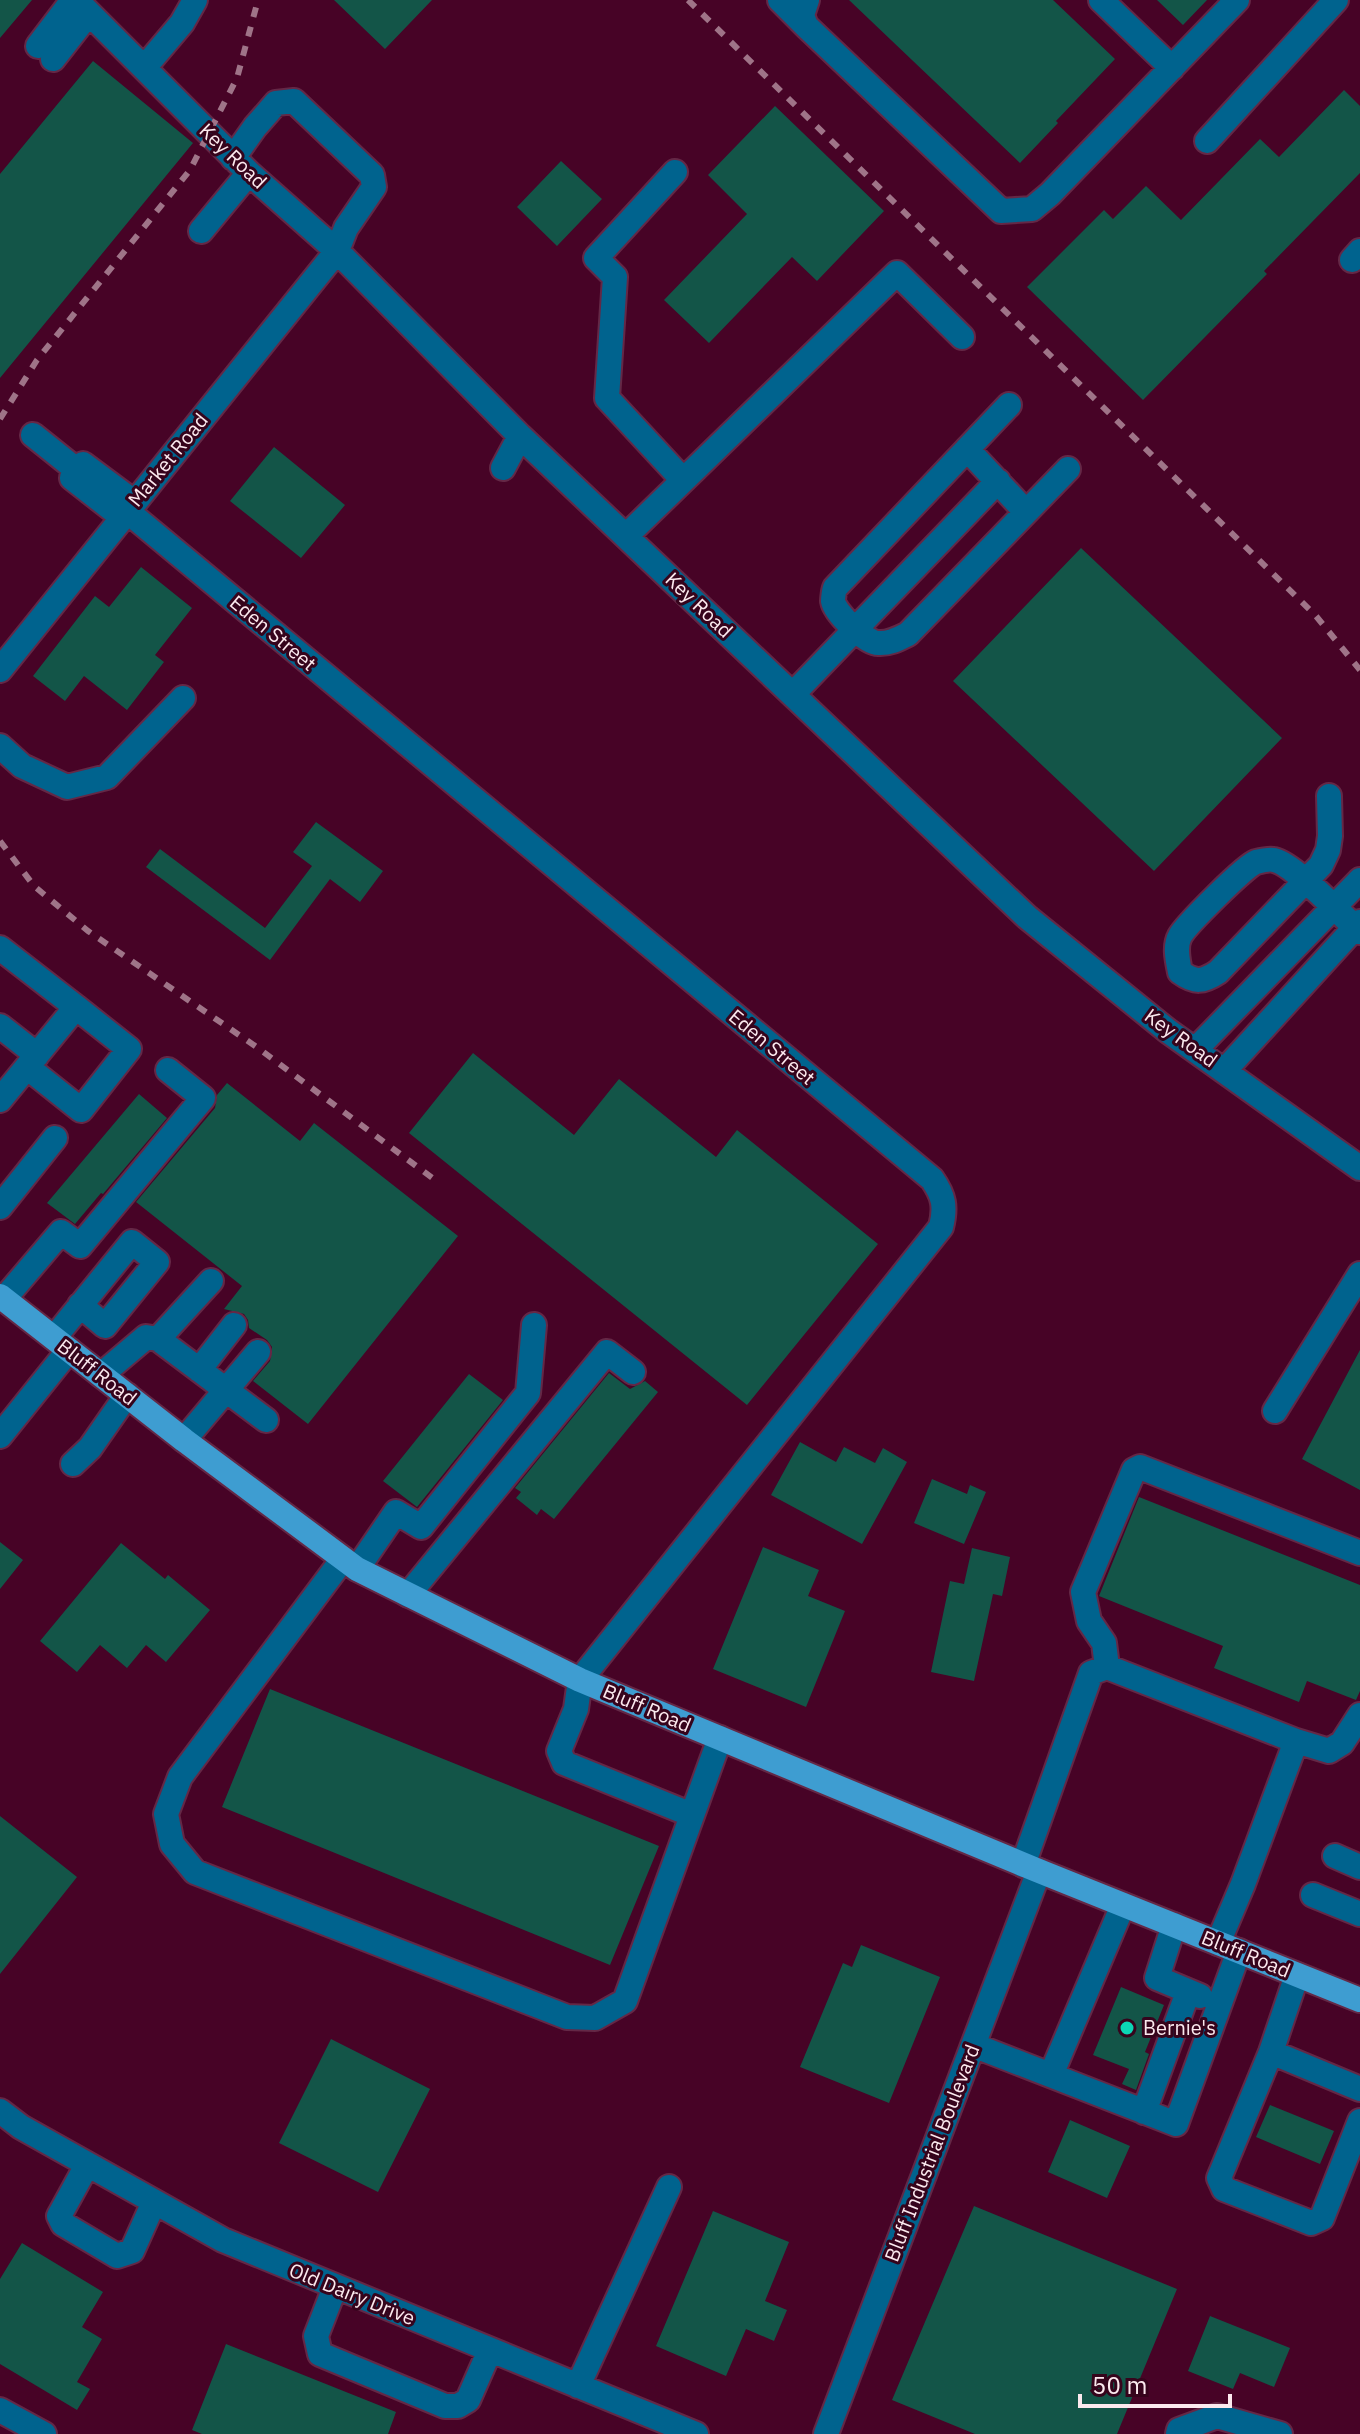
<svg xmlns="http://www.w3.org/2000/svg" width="1360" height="2434" viewBox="0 0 1360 2434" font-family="'IBM Plex Sans',sans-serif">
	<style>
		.building { fill: #135548 }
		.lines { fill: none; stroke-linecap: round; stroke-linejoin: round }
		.minor-casing { stroke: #642846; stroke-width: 28 }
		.major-casing { stroke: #642846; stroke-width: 28 }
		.minor { stroke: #00638e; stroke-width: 24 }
		.major { stroke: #3e9dd1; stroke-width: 24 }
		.rail { stroke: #9f7488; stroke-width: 6; stroke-dasharray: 10 10; stroke-linecap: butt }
		.poi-dot { fill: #0cd5b5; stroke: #36041c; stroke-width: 3 }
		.labels { text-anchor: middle; stroke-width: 6; stroke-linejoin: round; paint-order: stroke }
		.street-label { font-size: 20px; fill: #fbe9ee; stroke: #36041c }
		.poi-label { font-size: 20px; fill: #fbe9ee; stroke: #36041c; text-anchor: start }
	</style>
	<rect width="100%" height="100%" fill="#470326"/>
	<path class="building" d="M 0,0 L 32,0 L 0,38 Z
		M 334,0 L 432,0 L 385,49 Z
		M 849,0 L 1053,0 L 1115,59 L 1056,121 L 1058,123 L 1020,163 Z
		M 1157,0 L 1207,0 L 1183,25 Z
		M 93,61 L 193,143 L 0,378 L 0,174 Z
		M 1344,90 L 1360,106 L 1360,173 L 1264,271 L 1267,274 L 1143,400 L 1027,287 L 1104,210 L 1113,219 L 1146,186 L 1181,220 L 1260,139 L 1279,157 Z
		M 775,106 L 884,211 L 817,281 L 792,257 L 709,343 L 664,300 L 747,214 L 708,175 Z
		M 561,161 L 602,199 L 557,246 L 517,207 Z
		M 274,447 L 345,505 L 301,558 L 230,501 Z
		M 1081,548 L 1282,738 L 1154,871 L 953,681 Z
		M 141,567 L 192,608 L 155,655 L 164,662 L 127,710 L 84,676 L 65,701 L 33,676 L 95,596 L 109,607 Z
		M 316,822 L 383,871 L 360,902 L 330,879 L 270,960 L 146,867 L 160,849 L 265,928 L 312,866 L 293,852 Z
		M 473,1053 L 574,1135 L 619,1079 L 716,1157 L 737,1130 L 878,1244 L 747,1405 L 409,1133 Z
		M 227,1083 L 300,1141 L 314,1123 L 458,1236 L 308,1424 L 253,1381 L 270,1361 L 272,1347 L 267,1340 L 249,1328 L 248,1320 L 244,1314 L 224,1309 L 242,1286 L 136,1202 L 215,1108 L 217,1095 Z
		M 139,1094 L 167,1118 L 103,1194 L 101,1193 L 75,1224 L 47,1203 Z
		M 1360,1350 L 1360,1490 L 1302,1459 Z
		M 609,1373 L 630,1389 L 645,1381 L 658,1392 L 554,1519 L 541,1509 L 537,1515 L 516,1498 L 521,1492 L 515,1488 Z
		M 469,1374 L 503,1400 L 417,1507 L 383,1481 Z
		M 800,1442 L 836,1462 L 844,1447 L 875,1463 L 883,1448 L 907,1462 L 862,1544 L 771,1495 Z
		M 932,1479 L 967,1494 L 970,1485 L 986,1492 L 964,1544 L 914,1523 Z
		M 1139,1497 L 1360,1585 L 1360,1691 L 1356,1700 L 1307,1681 L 1299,1702 L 1214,1668 L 1223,1646 L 1099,1596 Z
		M 0,1542 L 23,1560 L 0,1589 Z
		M 121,1543 L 165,1579 L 168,1575 L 210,1610 L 166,1662 L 146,1645 L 127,1668 L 100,1645 L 77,1672 L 40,1641 Z
		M 763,1547 L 819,1570 L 808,1596 L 845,1611 L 806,1707 L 713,1669 Z
		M 972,1548 L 1010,1557 L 1002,1596 L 993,1594 L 974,1681 L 931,1672 L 950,1581 L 964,1584 Z
		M 270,1689 L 659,1846 L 610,1965 L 222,1807 Z
		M 0,1816 L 77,1877 L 0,1974 Z
		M 861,1945 L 940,1977 L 889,2103 L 800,2067 L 843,1963 L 852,1967 Z
		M 1121,1987 L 1164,2005 L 1145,2052 L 1149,2054 L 1136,2090 L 1122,2084 L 1129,2069 L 1093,2055 Z
		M 331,2039 L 430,2089 L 378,2192 L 279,2143 Z
		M 1270,2105 L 1334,2131 L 1320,2164 L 1256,2137 Z
		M 1070,2120 L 1130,2146 L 1107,2198 L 1048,2172 Z
		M 974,2206 L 1177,2289 L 1117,2434 L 975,2434 L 892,2400 Z
		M 713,2211 L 789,2242 L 765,2301 L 787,2310 L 774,2341 L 746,2329 L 726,2376 L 656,2346 Z
		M 22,2243 L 103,2292 L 82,2327 L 102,2339 L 77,2382 L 90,2389 L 77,2410 L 0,2364 L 0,2279 Z
		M 1210,2316 L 1290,2348 L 1274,2387 L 1240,2373 L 1233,2389 L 1188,2371 Z
		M 226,2344 L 396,2412 L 388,2434 L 202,2434 L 192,2430 Z"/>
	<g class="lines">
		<defs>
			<path id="minor" d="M 76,0 L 249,173 L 337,251 L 520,436 L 1027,917 L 1168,1031 L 1360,1168
				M 780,0 L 806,26
				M 807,0 L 802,15 L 806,26 L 1001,211 L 1032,209 L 1050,194 L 1237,0
				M 1101,0 L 1172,68
				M 38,46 L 73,0
				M 53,59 L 89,13
				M 144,68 L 182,23 L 195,0
				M 1207,141 L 1336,0
				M 675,172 L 596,258 L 615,277 L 607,398 L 683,480
				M 201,231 L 249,173
				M 1352,260 L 1360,251
				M 1009,405 L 835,588 C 834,590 833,598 833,601 C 835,613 866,643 878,643 C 889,644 898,639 908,634 L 1068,469
				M 33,435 L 78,471
				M 967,449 L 1026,512
				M 83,464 L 134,502
				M 503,468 L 520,436
				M 72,478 L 122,517
				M 127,511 L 932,1179 C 944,1196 946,1207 941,1227 L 580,1680 L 576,1709 L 559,1751 L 564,1763 L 692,1815
				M 626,536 L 897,273 L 962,337
				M 0,670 L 337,251 L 346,228 L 374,187 L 372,175 L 294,101 L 276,103 L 255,127 L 233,158
				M 793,694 L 998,481
				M 0,746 L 22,766 L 67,787 L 107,777 L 183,698
				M 1329,796 L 1330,836 L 1328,850 L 1321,865 L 1218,972 C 1203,982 1195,983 1180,972 C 1178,961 1174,947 1180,936 C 1186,925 1245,866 1256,862 C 1260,861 1270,859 1274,860 C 1294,864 1343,917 1360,932
				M 0,948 L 76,1007 L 0,1100
				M 0,1026 L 37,1055
				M 1196,1049 L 1360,880
				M 27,1067 L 81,1110 L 129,1049 L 76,1007
				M 1225,1070 L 1360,922
				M 0,1207 L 55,1138
				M 4,1299 L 61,1232 L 80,1246 L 203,1098 L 168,1070
				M 54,1338 L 132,1242 L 157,1262 L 105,1326 L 80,1305
				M 158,1339 L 266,1420
				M 199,1370 L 234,1325
				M 101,1375 L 146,1337 L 158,1339 L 211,1281
				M 1275,1411 L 1360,1274
				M 0,1436 L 69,1350
				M 184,1440 L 258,1352
				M 73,1464 L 90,1448 L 127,1395
				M 343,1559 L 180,1777 L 166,1814 L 172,1844 L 195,1872 L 567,2017 L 595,2018 L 625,2001 L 720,1738
				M 357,1569 L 396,1512 L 421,1527 L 528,1393 L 534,1325
				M 408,1595 L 607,1352 L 633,1372
				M 1107,1667 L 1104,1643 L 1089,1621 L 1083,1592 L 1134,1470 L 1140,1467 L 1360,1553
				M 1296,1741 L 1329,1751 L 1342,1743 L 1360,1715
				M 1335,1856 L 1360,1867
				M 1023,1865 L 1091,1673 L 1107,1667 L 1296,1741 L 1243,1884 L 1218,1943
				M 1313,1895 L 1360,1914
				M 1174,1925 L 1157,1978 L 1200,1996
				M 1297,1975 L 1271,2052 L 1219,2178 L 1224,2189 L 1311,2223 L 1322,2218 L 1360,2121
				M 973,2045 L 1176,2124 L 1239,1951
				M 1271,2052 L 1360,2089
				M 1051,2075 L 1123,1905
				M 0,2111 L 21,2127 L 223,2240 L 696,2434
				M 1144,2112 L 1188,1992
				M 87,2165 L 59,2216 L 63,2224 L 117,2256 L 132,2251 L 154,2202
				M 335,2287 L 316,2336 L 320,2354 L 445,2406 L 458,2406 L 468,2400 L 490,2350
				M 578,2386 L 669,2187
				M 0,2410 L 44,2434
				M 826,2434 L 1039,1871
				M 1178,2434 L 1179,2430 L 1217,2416 L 1280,2434"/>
			<path id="major" d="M 0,1296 L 184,1440 L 357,1569 L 580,1680 L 1039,1871 L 1360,2000"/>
		</defs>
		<use href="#minor" class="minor-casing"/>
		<use href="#major" class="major-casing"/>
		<use href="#minor" class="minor"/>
		<use href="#major" class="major"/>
		<path class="rail" d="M 688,0 L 1316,616 L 1360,670
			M 0,419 L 37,360 L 190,170 L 237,78 L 258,0
			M 0,841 L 34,886 L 88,931 L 258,1048 L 435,1180"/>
	</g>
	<circle class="poi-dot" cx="1127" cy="2028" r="8"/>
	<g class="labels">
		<g class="street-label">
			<text transform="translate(233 156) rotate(44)" y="7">Key Road</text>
			<text transform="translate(168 460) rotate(-51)" y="7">Market Road</text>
			<text transform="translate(699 605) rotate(44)" y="7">Key Road</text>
			<text transform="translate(273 633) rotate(40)" y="7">Eden Street</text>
			<text transform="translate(1181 1038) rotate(36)" y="7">Key Road</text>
			<text transform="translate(772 1047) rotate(40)" y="7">Eden Street</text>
			<text transform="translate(97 1372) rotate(38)" y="7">Bluff Road</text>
			<text transform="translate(647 1708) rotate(23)" y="7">Bluff Road</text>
			<text transform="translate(1246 1954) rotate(22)" y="7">Bluff Road</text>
			<text transform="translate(932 2153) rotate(-69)" y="7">Bluff Industrial Boulevard</text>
			<text transform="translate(352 2294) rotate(22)" y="7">Old Dairy Drive</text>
		</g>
		<g class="poi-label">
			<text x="1143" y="2035">Bernie's</text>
		</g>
	</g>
	<path d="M1080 2394v12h150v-12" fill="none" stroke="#fbe9ee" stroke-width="4"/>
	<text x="1092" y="2394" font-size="24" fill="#fbe9ee" stroke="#36041c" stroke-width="6" paint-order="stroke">50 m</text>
</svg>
